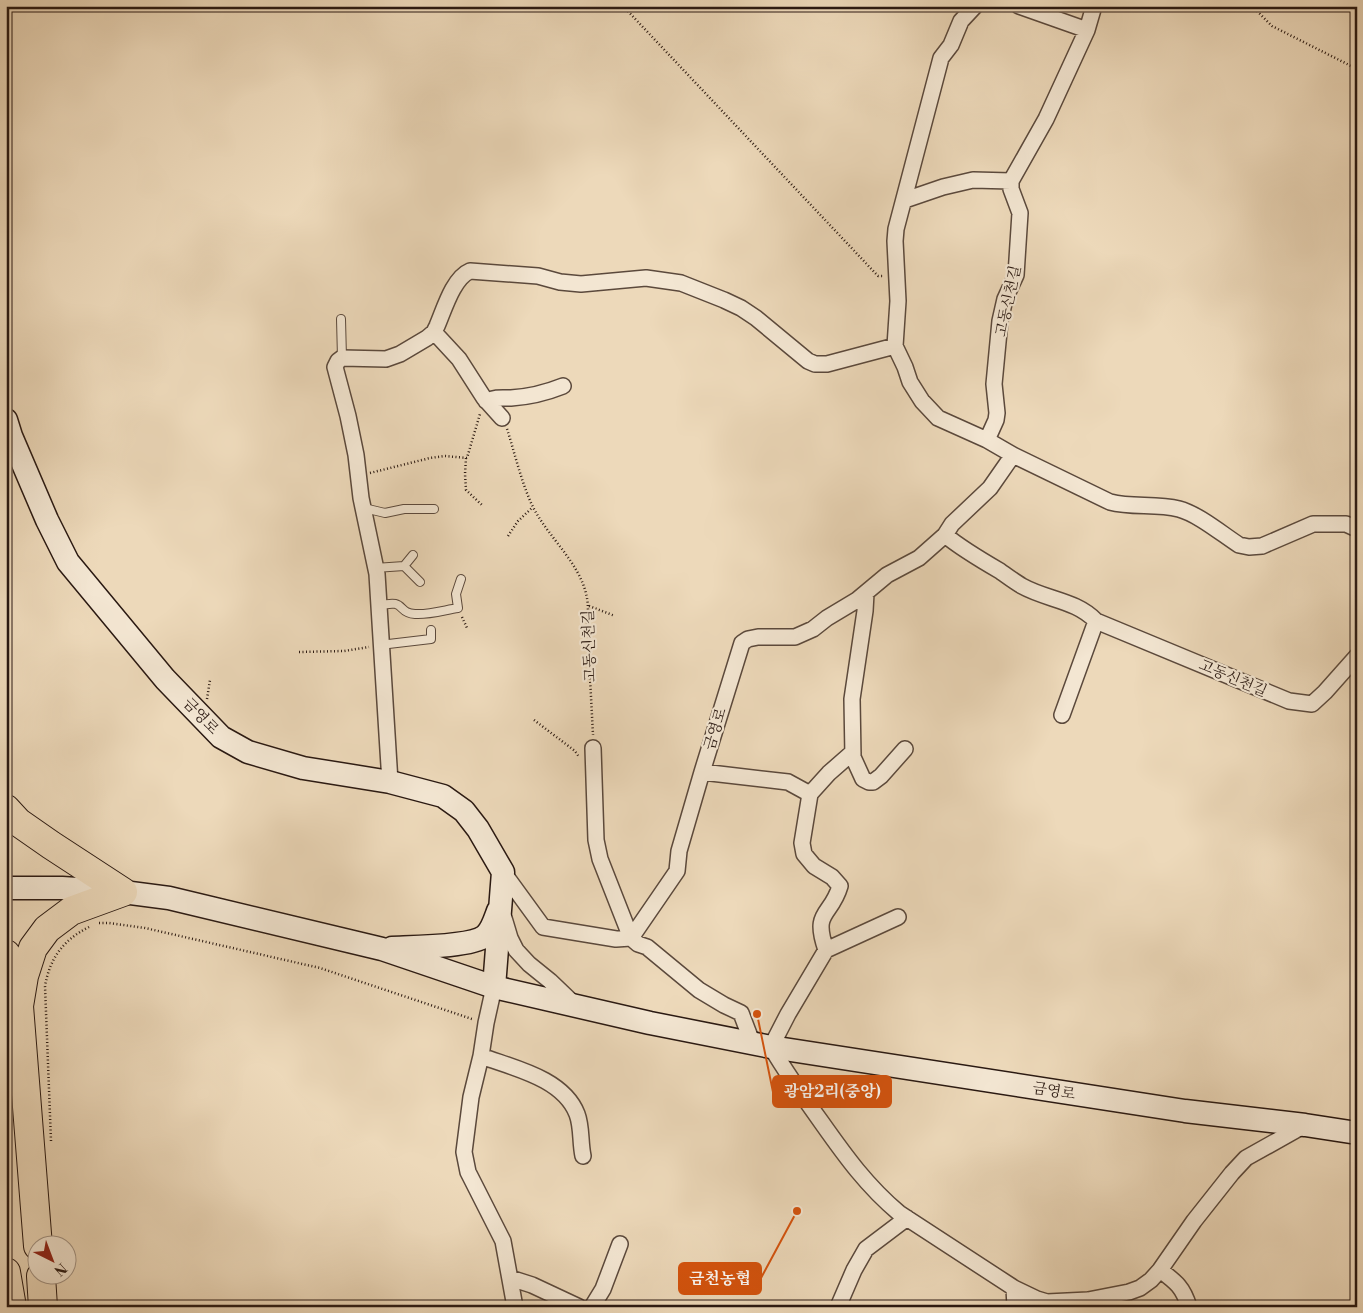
<svg xmlns="http://www.w3.org/2000/svg" width="1363" height="1313" viewBox="0 0 1363 1313" font-family="'Libre Bodoni','Noto Serif KR',serif">
	<style>
		.lines { fill: none; stroke-linecap: round; stroke-linejoin: round }
		.lane-casing { stroke: #5b493c; stroke-width: 10 }
		.street-casing { stroke: #5b493c; stroke-width: 18 }
		.secondary-casing { stroke: #2a1912; stroke-width: 25 }
		.highway-casing { stroke: #2a1912; stroke-width: 30 }
		.path { stroke: #2a1912; stroke-width: 2.5; stroke-dasharray: 1 2.5; stroke-linecap: butt }
		.lane { stroke: #f3e6d2; stroke-width: 8 }
		.street { stroke: #f3e6d2; stroke-width: 15 }
		.secondary { stroke: #f3e6d2; stroke-width: 22 }
		.highway { stroke: #edd9ba; stroke-width: 28 }
		.labels { text-anchor: middle; stroke-width: 4.5; stroke-linejoin: round; paint-order: stroke }
		.street-label { font-size: 15px; fill: #2a1912; stroke: #f3e6d2 }
		.leader { fill: none; stroke: #d5530d; stroke-width: 2 }
		.callout-dot { fill: #d5530d; stroke: #f3e6d2; stroke-width: 2 }
		.callout { fill: #d5530d; stroke: #d5530d; stroke-width: 2 }
		.callout-label { font-size: 16px; text-anchor: middle; font-weight: bold; fill: #fff }
	</style>
	<rect width="100%" height="100%" fill="#edd9ba"/>
	<filter id="stains"><feTurbulence type="fractalNoise" baseFrequency=".004" numOctaves="4"/><feColorMatrix values="0 0 0 0 .2 0 0 0 0 .09 0 0 0 0 .02 0 0 0 .5 -.17"/></filter>
	<radialGradient id="worn" r=".72"><stop offset=".6" stop-color="#630" stop-opacity="0"/><stop offset="1" stop-color="#630" stop-opacity=".3"/></radialGradient>
	<g class="lines">
		<defs>
			<path id="lane" d="M 341,319 L 342,358
				M 364,508 L 385,513 L 404,509 L 434,509
				M 404,566 L 413,555
				M 375,568 L 404,566 L 420,582
				M 379,606 C 407,598 396,613 415,614 C 429,615 445,610 458,608 L 456,594 L 461,579
				M 380,645 L 431,639 L 431,630"/>
			<path id="street" d="M 975,6 L 961,21 L 951,45 L 941,58 L 896,229 L 895,241 L 898,301 L 895,346 L 905,367 L 910,382 L 922,401 L 938,418 L 987,440 L 1013,455 L 1110,502 C 1132,508 1156,503 1179,509 C 1198,514 1222,534 1239,545 L 1249,547 L 1262,546 L 1313,524 L 1346,524 L 1357,529
				M 1019,6 L 1087,30
				M 905,200 L 943,187 L 973,180 L 1011,181
				M 434,332 L 459,359 L 484,398 L 502,418
				M 486,401 C 497,397 500,398 511,398 C 527,397 548,392 563,386
				M 987,440 L 996,420 L 997,413 L 994,384 L 1000,321 L 1005,299 L 1016,275 L 1020,213 L 1011,189 L 1011,181 L 1046,119 L 1087,30 L 1094,6
				M 1013,455 L 990,488 L 952,524 L 945,535 C 962,549 981,560 1000,571 C 1007,576 1015,582 1022,586 C 1047,600 1076,600 1096,621 L 1289,701 L 1312,704 L 1325,692 L 1357,656
				M 866,593 L 865,611 L 852,699 L 853,757 L 863,779 L 869,782 L 873,782 L 881,776 L 905,749
				M 1062,715 L 1096,621
				M 702,772 L 788,782 L 810,794
				M 390,782 L 377,574 L 361,498 L 356,455 L 348,416 L 335,367 L 338,361 L 342,358 L 386,359 L 400,354 L 427,338 L 434,332 L 437,326 C 444,310 453,278 470,271 L 538,276 L 560,282 L 581,284 L 646,278 L 681,283 L 724,300 L 741,308 L 756,318 L 808,361 L 815,364 L 827,364 L 895,346
				M 503,872 L 543,927 L 616,939 L 631,938 L 600,859 L 596,840 L 593,748
				M 898,917 L 826,950 L 788,1014 L 771,1047 C 787,1074 804,1098 822,1123 C 846,1157 867,1186 899,1213 L 1014,1288 L 1037,1299 L 1047,1302 L 1088,1300 L 1129,1292 L 1140,1288 L 1151,1280 L 1160,1270 L 1194,1221 L 1232,1173 L 1246,1158 L 1305,1125
				M 504,918 L 510,938 L 516,950 L 529,964 L 550,981 L 574,1004
				M 826,950 C 812,910 831,917 840,886 L 832,877 L 814,866 L 804,854 L 802,843 L 810,794 L 829,773 L 853,752
				M 494,987 L 486,1023 L 481,1056 L 471,1097 L 464,1152 L 468,1172 L 503,1241 L 515,1307
				M 752,1042 L 741,1013 L 724,1005 L 699,990 L 647,947 L 638,944 L 631,938 L 677,871 L 679,851 L 702,772 L 742,643 L 748,639 L 758,637 L 795,637 L 813,629 L 827,618 L 857,600 L 887,575 L 919,558 L 945,535
				M 481,1056 C 513,1068 563,1078 577,1114 C 582,1127 580,1142 583,1156
				M 1160,1270 C 1176,1282 1183,1287 1189,1307
				M 510,1278 L 532,1285 L 579,1307
				M 1014,1288 L 1015,1307
				M 592,1307 L 603,1289 L 620,1244
				M 838,1307 L 854,1270 L 866,1249 L 907,1218"/>
			<path id="secondary" d="M 6,420 L 11,436 L 47,520 L 68,562 L 165,679 L 221,737 L 248,752 L 303,768 L 390,782 L 443,796 L 464,811 L 478,829 L 503,872 L 494,987
				M 6,888 L 62,888 L 123,892 L 169,898 L 382,949 L 494,987 L 650,1023 L 771,1047 L 1185,1111 L 1305,1125 L 1357,1133
				M 392,948 C 412,947 471,947 485,936 C 492,930 495,919 498,911"/>
			<path id="highway" d="M 6,809 L 18,822 L 51,845 L 123,892
				M 6,954 L 17,999
				M 38,1246 L 19,1006 L 24,976 L 33,948 L 47,929 L 71,911 L 123,892
				M 6,1272 L 12,1307
				M 41,1276 L 43,1307"/>
		</defs>
		<use href="#lane" class="lane-casing"/>
		<use href="#street" class="street-casing"/>
		<use href="#secondary" class="secondary-casing"/>
		<use href="#highway" class="highway-casing"/>
		<path class="path" d="M 623,6 L 878,276 L 883,276
			M 1252,6 L 1272,26 L 1357,69
			M 507,429 C 515,454 521,481 532,505 C 550,543 595,573 587,620 L 593,735
			M 466,458 L 465,474 L 466,490 L 483,506
			M 370,473 L 430,458 L 445,456 L 467,458 L 480,414
			M 508,536 L 518,521 L 533,507
			M 589,606 L 615,616
			M 462,617 L 467,628
			M 299,652 L 344,651 L 369,647
			M 207,699 L 210,680
			M 534,720 L 575,751 L 579,757
			M 99,923 L 109,923 L 145,928 L 320,968 L 472,1019
			M 51,1141 L 45,986 C 50,958 63,940 89,927"/>
		<use href="#lane" class="lane"/>
		<use href="#street" class="street"/>
		<use href="#secondary" class="secondary"/>
		<use href="#highway" class="highway"/>
	</g>
	<g class="labels">
		<g class="street-label">
			<text transform="translate(1008 301) rotate(-78)" y="5">고동신천길</text>
			<text transform="translate(589 646) rotate(-92)" y="5">고동신천길</text>
			<text transform="translate(1233 678) rotate(23)" y="5">고동신천길</text>
			<text transform="translate(201 716) rotate(46)" y="5">금영로</text>
			<text transform="translate(715 729) rotate(-73)" y="5">금영로</text>
			<text transform="translate(1054 1091) rotate(9)" y="5">금영로</text>
		</g>
	</g>
	<path class="leader" d="M757 1014L773 1092M797 1211L761 1278"/>
	<g class="callout-dot">
		<circle cx="757" cy="1014" r="5"/>
		<circle cx="797" cy="1211" r="5"/>
	</g>
	<g class="callout">
		<rect x="773" y="1076" width="118" height="31" rx="5"/>
		<rect x="679" y="1263" width="82" height="31" rx="5"/>
	</g>
	<g class="callout-label">
		<text x="832" y="1097">광암2리(중앙)</text>
		<text x="720" y="1284">금천농협</text>
	</g>
	<rect width="1363" height="1313" fill="none" stroke="#edd9ba" stroke-width="25"/>
	<rect x="8" y="8" width="1348" height="1298" fill="none" stroke="#2a1912" stroke-width="2.5"/>
	<rect x="12" y="12" width="1338" height="1288" fill="none" stroke="#2a1912"/>
	<g transform="translate(52 1260) rotate(138)"><circle r="24" fill="#f3e6d2" stroke="#a39485"/>
	<path d="M0-4L9 19L0 12L-9 19Z" fill="#8f2418"/>
	<text y="-8" font-size="14" font-weight="bold" text-anchor="middle" fill="#2a1912">N</text>
	</g>
	<rect width="100%" height="100%" filter="url(#stains)"/>
	<rect width="100%" height="100%" fill="url(#worn)"/>
</svg>
